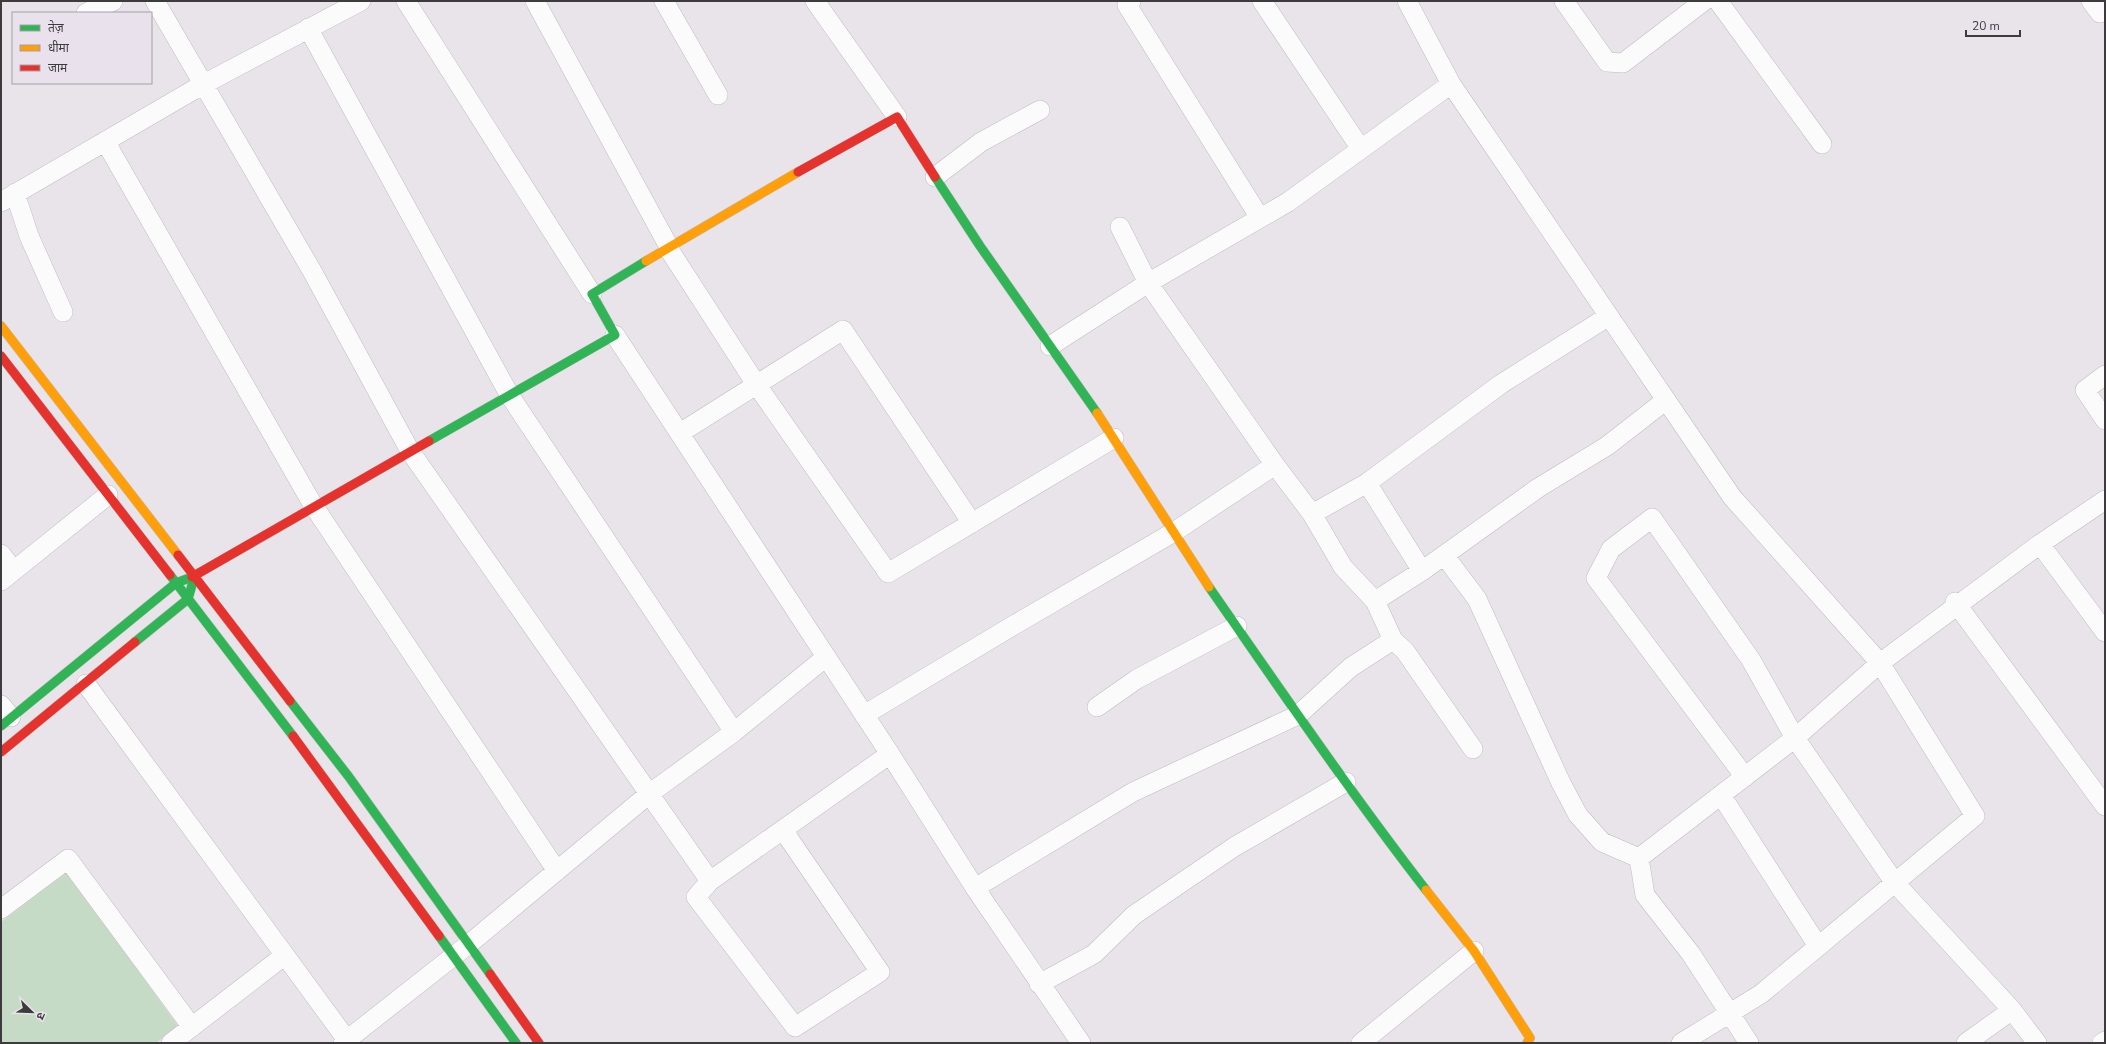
<svg xmlns="http://www.w3.org/2000/svg" width="2106" height="1044" viewBox="0 0 2106 1044" font-family="'Nunito Sans','Noto Sans Devanagari',sans-serif">
	<style>
		.green { fill: #c6dbc5 }
		.lines { fill: none; stroke-linecap: round; stroke-linejoin: round }
		.street-casing { stroke: #bfbcc1; stroke-width: 20 }
		.fast-casing { stroke: #bfbcc1; stroke-width: 10 }
		.slow-casing { stroke: #bfbcc1; stroke-width: 10 }
		.jam-casing { stroke: #bfbcc1; stroke-width: 10 }
		.street { stroke: #fcfbfc; stroke-width: 19 }
		.fast { stroke: #30b455; stroke-width: 9 }
		.slow { stroke: #ff9f0a; stroke-width: 9 }
		.jam { stroke: #e5322d; stroke-width: 9 }
	</style>
	<rect width="100%" height="100%" fill="#e8e4ea"/>
	<path class="green" d="M 67,872 L 178,1026 L 156,1043 L 1,1043 L 1,922 Z"/>
	<g class="lines">
		<defs>
			<path id="street" d="M 155,1 L 312,271 L 410,451 L 710,881
				M 406,1 L 592,294
				M 535,1 L 669,247 L 668,248 L 756,384 L 888,573 L 1114,438
				M 664,1 L 718,95
				M 815,1 L 897,117
				M 1131,1 L 1127,5 L 1260,218
				M 1262,1 L 1361,149
				M 1564,1 L 1607,62 L 1623,63 L 1704,1
				M 1718,1 L 1822,144
				M 2091,1 L 2100,13
				M 86,13 L 113,1
				M 308,28 L 510,396 L 734,732 L 649,794 L 469,944 L 343,1043
				M 1451,84 L 1732,497 L 1880,663 L 1975,816 L 1761,994 L 1681,1043
				M 105,141 L 313,505 L 557,871
				M 935,177 L 981,142 L 1040,110
				M 15,193 L 29,236 L 63,312
				M 1,202 L 202,85 L 361,1
				M 1120,227 L 1148,283 L 1275,465 L 1312,514 L 1343,567 L 1375,601 L 1393,640 L 1405,651 L 1473,749
				M 615,335 L 890,754 L 710,881 L 696,897 L 795,1027 L 880,972 L 783,830
				M 1050,346 L 1148,283 L 1288,202 L 1451,84 L 1407,1
				M 2105,375 L 2085,390 L 2105,420
				M 680,433 L 843,330 L 972,523
				M 1367,483 L 1422,571
				M 1312,514 L 1367,483 L 1501,384 L 1609,316
				M 2040,544 L 2105,632
				M 1,554 L 14,571
				M 1444,555 L 1477,599 L 1561,783 L 1578,815 L 1602,842 L 1639,858
				M 1,581 L 108,495
				M 1375,601 L 1422,571 L 1538,488 L 1607,446 L 1666,400
				M 1955,602 L 2105,806
				M 86,684 L 347,1040
				M 1,705 L 11,717
				M 1097,707 L 1137,679 L 1237,626
				M 864,715 L 1014,625 L 1174,532 L 1275,465
				M 734,732 L 826,657
				M 890,754 L 975,888 L 1081,1043
				M 1745,777 L 1596,578 L 1611,549 L 1652,518 L 1751,660 L 1795,738 L 1895,883 L 2012,1010 L 2037,1043
				M 1721,795 L 1818,946
				M 1639,858 L 1795,738 L 1880,663 L 2040,544 L 2105,500
				M 1639,858 L 1645,895 L 1691,954 L 1749,1043
				M 975,888 L 1133,792 L 1298,715 L 1351,667 L 1393,640
				M 1,909 L 68,859 L 192,1027
				M 1039,984 L 1094,954 L 1134,915 L 1234,847 L 1346,782
				M 171,1043 L 285,955
				M 1361,1043 L 1474,951
				M 1966,1043 L 2012,1010
				M 2102,1043 L 2105,1041"/>
			<path id="fast" d="M 935,177 L 980,246 L 1097,413
				M 429,441 L 615,335 L 592,294 L 646,261
				M 170,575 L 293,736
				M 1209,587 C 1280,689 1350,792 1426,890
				M 135,642 L 188,599 L 192,585
				M 290,701 L 349,777 L 490,974
				M 1,726 L 176,583 L 192,577
				M 439,936 L 516,1043"/>
			<path id="slow" d="M 646,261 L 798,172
				M 1,326 L 178,555
				M 1097,413 L 1209,587
				M 1426,890 L 1474,951 L 1530,1038 L 1527,1043"/>
			<path id="jam" d="M 798,172 L 897,117 L 935,177
				M 1,356 L 170,575
				M 178,555 L 290,701
				M 192,577 L 429,441
				M 293,736 L 439,936
				M 1,752 L 135,642
				M 490,974 L 539,1043"/>
		</defs>
		<use href="#street" class="street-casing"/>
		<use href="#fast" class="fast-casing"/>
		<use href="#slow" class="slow-casing"/>
		<use href="#jam" class="jam-casing"/>
		<use href="#street" class="street"/>
		<use href="#fast" class="fast"/>
		<use href="#slow" class="slow"/>
		<use href="#jam" class="jam"/>
	</g>
	<rect width="2106" height="1044" fill="none" stroke="#3e3b3f" stroke-width="4"/>
	<rect x="12" y="12" width="140" height="72" fill="#e9e2ec" stroke="#a59fa7"/>
	<rect x="20" y="25" width="20" height="6" fill="#30b455" stroke="#a59fa7"/>
	<text x="48" y="32" font-size="12" fill="#3e3b3f">तेज़</text>
	<rect x="20" y="45" width="20" height="6" fill="#ff9f0a" stroke="#a59fa7"/>
	<text x="48" y="52" font-size="12" fill="#3e3b3f">धीमा</text>
	<rect x="20" y="65" width="20" height="6" fill="#e5322d" stroke="#a59fa7"/>
	<text x="48" y="72" font-size="12" fill="#3e3b3f">जाम</text>
	<g transform="translate(32 1012) rotate(113)" stroke="#e9e2ec" stroke-width="3" paint-order="stroke">
	<path d="M0-3L7 15L0 10L-7 15Z" fill="#3e3b3f"/>
	<text y="-6" font-size="11" font-weight="bold" text-anchor="middle" fill="#3e3b3f">उ</text>
	</g>
	<path d="M1966 30v6h54v-6" fill="none" stroke="#3e3b3f" stroke-width="2"/>
	<text x="1972" y="30" font-size="12" fill="#3e3b3f" stroke="#e9e2ec" stroke-width="3" paint-order="stroke">20 m</text>
</svg>
